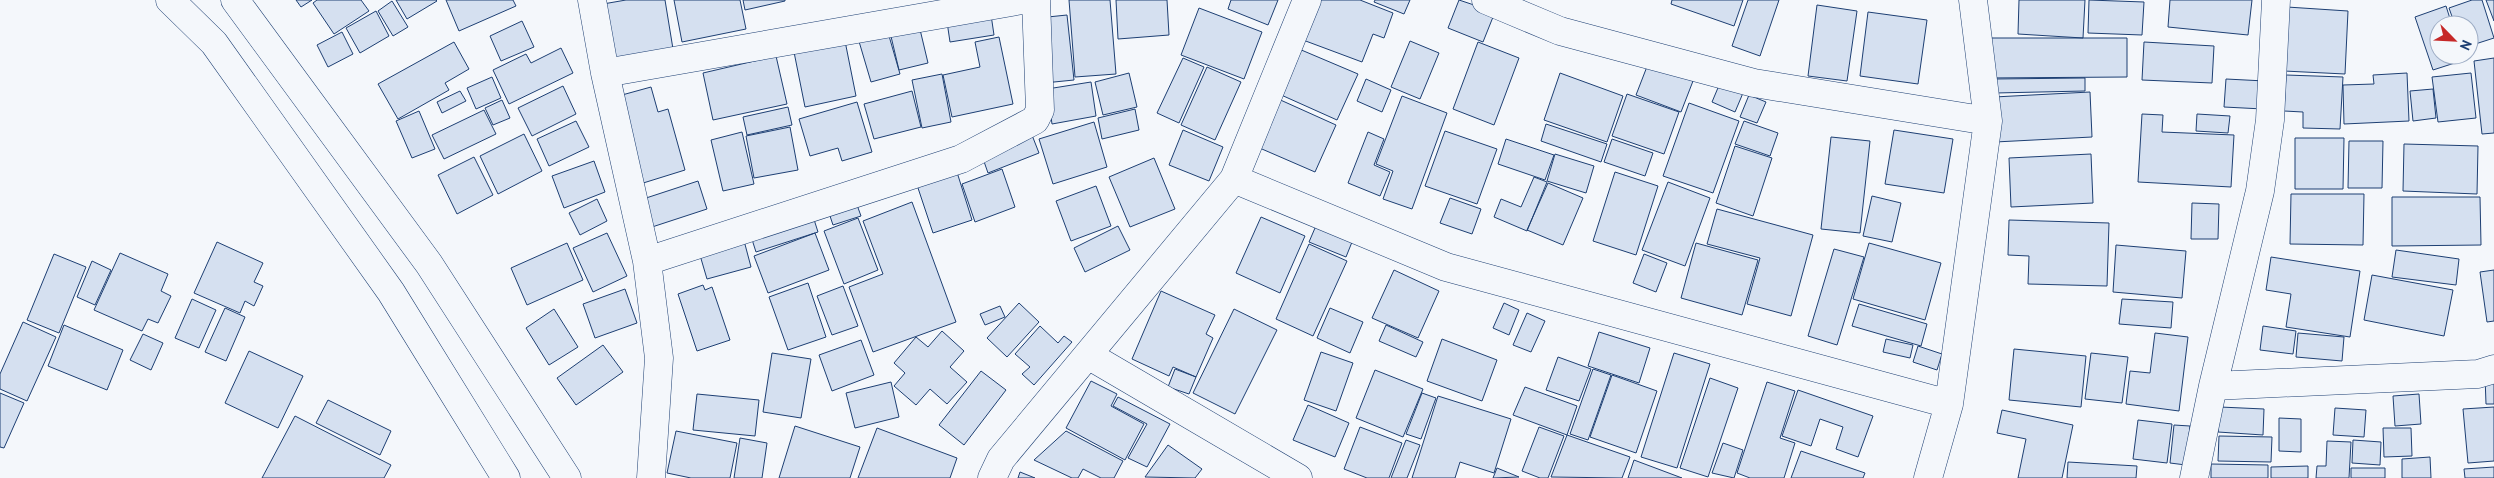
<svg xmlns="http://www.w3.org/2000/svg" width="2494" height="478" viewBox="0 0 2494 478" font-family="'PT Sans',sans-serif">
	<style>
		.building { fill: #d5e0f0; stroke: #1d3f73 }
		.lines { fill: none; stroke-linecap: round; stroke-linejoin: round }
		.minor-casing { stroke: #1d3f73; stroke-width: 29 }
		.highway-casing { stroke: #1d3f73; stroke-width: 29 }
		.minor { stroke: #f4f7fb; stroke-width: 28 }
		.highway { stroke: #f4f7fb; stroke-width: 28 }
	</style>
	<rect width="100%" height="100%" fill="#f4f7fb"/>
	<path class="building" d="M 296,0 L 312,0 L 301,7 Z
		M 317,0 L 361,0 L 369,11 L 334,34 L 313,3 Z
		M 396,0 L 436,0 L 437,1 L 407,19 Z
		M 446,0 L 513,0 L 516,6 L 459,31 Z
		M 626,0 L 665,0 L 673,49 L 612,59 L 603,4 Z
		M 674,0 L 740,0 L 746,29 L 682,42 Z
		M 743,0 L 785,0 L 785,1 L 745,10 Z
		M 1069,0 L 1110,0 L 1116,74 L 1075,77 Z
		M 1116,0 L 1167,0 L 1169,35 L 1118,39 Z
		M 1231,0 L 1278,0 L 1268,25 L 1228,9 Z
		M 1319,0 L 1360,0 L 1393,13 L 1384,38 L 1373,34 L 1362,62 L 1303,40 Z
		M 1375,0 L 1410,0 L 1404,14 L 1374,2 Z
		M 1459,0 L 1495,12 L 1483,42 L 1448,28 Z
		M 1672,0 L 1743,0 L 1734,26 L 1671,4 Z
		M 1748,0 L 1779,0 L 1760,56 L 1732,46 Z
		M 2019,0 L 2085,0 L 2083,38 L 2018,34 Z
		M 2089,0 L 2144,2 L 2142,35 L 2088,33 Z
		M 2170,0 L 2252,0 L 2248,35 L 2168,27 Z
		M 2472,0 L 2482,0 L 2494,38 L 2469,46 L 2469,25 L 2455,25 L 2449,8 Z
		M 2486,0 L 2494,0 L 2494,21 Z
		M 392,1 L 408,27 L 393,36 L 378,11 Z
		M 1817,5 L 1857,11 L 1847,81 L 1808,76 Z
		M 2446,6 L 2452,25 L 2439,25 L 2439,55 L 2462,55 L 2464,60 L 2433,70 L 2415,17 Z
		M 2287,7 L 2348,11 L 2345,74 L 2284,71 Z
		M 990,8 L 994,35 L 950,42 L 946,15 Z
		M 1199,8 L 1262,32 L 1244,79 L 1181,55 Z
		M 376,11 L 389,36 L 360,53 L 346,28 Z
		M 1868,12 L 1927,20 L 1918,84 L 1860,76 Z
		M 1067,15 L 1074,80 L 1044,83 L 1038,18 Z
		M 522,21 L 534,47 L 501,61 L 490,36 Z
		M 918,21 L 928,63 L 899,70 L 889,28 Z
		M 887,29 L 900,74 L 871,82 L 858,38 Z
		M 342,32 L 353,54 L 328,67 L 317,45 Z
		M 999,37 L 1013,104 L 952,117 L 943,75 L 980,67 L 975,42 Z
		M 1986,38 L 2127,38 L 2127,77 L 1986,78 Z
		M 845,41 L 856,96 L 805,107 L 794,52 Z
		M 1410,41 L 1439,53 L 1420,99 L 1391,87 Z
		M 454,42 L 469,69 L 445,83 L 449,90 L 398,119 L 378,84 Z
		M 1478,42 L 1519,58 L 1494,125 L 1453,109 Z
		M 2144,42 L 2214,46 L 2212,83 L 2142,80 Z
		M 561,48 L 573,73 L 509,104 L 493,70 L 526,54 L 531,63 Z
		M 1299,49 L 1358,74 L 1337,120 L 1279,94 Z
		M 776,56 L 787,104 L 713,120 L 703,73 Z
		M 1183,58 L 1204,67 L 1179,123 L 1157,113 Z
		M 2494,58 L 2494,133 L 2482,134 L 2474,61 Z
		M 1648,64 L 1693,81 L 1681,112 L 1636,95 Z
		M 1207,67 L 1241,82 L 1215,140 L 1181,125 Z
		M 1129,73 L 1137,107 L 1103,115 L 1095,82 Z
		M 1560,73 L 1623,96 L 1607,142 L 1544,120 Z
		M 2407,73 L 2409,121 L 2344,124 L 2343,85 L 2374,84 L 2373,75 Z
		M 2471,73 L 2476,118 L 2438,122 L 2432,77 Z
		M 942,74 L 951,122 L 922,128 L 912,80 Z
		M 2286,75 L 2343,77 L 2340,129 L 2303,128 L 2303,112 L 2284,111 Z
		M 492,77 L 501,98 L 476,109 L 467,88 Z
		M 2085,78 L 2085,91 L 1995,93 L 1994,79 Z
		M 1366,79 L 1391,90 L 1382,112 L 1357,101 Z
		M 2226,79 L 2265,81 L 2263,109 L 2224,107 Z
		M 1091,82 L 1096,116 L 1052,124 L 1047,89 Z
		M 1720,83 L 1743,93 L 1735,112 L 1712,102 Z
		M 563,86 L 576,114 L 532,136 L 518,108 Z
		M 651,87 L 658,112 L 668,109 L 685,170 L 640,184 L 622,95 Z
		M 2433,89 L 2436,118 L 2413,121 L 2410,91 Z
		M 460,91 L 466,101 L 442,113 L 437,102 Z
		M 912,91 L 921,127 L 874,139 L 864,104 Z
		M 2090,92 L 2092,137 L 1995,142 L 1994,97 Z
		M 1627,94 L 1679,112 L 1664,154 L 1612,136 Z
		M 1749,95 L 1766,102 L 1757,123 L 1740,117 Z
		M 1402,96 L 1447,113 L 1412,209 L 1383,199 L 1393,171 L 1376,164 Z
		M 1276,98 L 1336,125 L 1315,172 L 1255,146 Z
		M 502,100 L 510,118 L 493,125 L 485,108 Z
		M 857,102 L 872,152 L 842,161 L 838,148 L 810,156 L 799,119 Z
		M 1689,103 L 1739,121 L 1713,193 L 1663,176 Z
		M 788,107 L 792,125 L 747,135 L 743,117 Z
		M 1135,109 L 1139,130 L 1102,139 L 1098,118 Z
		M 484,110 L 496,134 L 444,159 L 432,135 Z
		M 419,111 L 435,149 L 412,158 L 396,121 Z
		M 2142,114 L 2163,115 L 2162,132 L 2234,135 L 2231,187 L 2138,182 Z
		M 2197,114 L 2230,116 L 2228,133 L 2196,131 Z
		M 576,121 L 589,147 L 549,166 L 537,139 Z
		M 1744,121 L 1778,133 L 1770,156 L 1735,144 Z
		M 1094,122 L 1107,167 L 1053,184 L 1039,139 Z
		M 1546,124 L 1607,144 L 1601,162 L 1541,141 Z
		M 790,127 L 798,170 L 754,178 L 746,136 Z
		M 1030,130 L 1039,153 L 988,173 L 980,150 Z
		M 1183,130 L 1223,147 L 1209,181 L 1169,165 Z
		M 1894,130 L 1953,139 L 1944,193 L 1885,184 Z
		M 1445,131 L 1497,149 L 1477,204 L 1425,186 Z
		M 742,132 L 754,184 L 723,191 L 711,140 Z
		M 1368,132 L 1384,139 L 1374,165 L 1390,172 L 1380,196 L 1348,183 Z
		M 524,134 L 542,171 L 498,194 L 480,156 Z
		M 1831,137 L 1870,141 L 1860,233 L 1821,229 Z
		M 2295,138 L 2344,138 L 2343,189 L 2295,189 Z
		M 1506,139 L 1554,155 L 1545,180 L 1498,164 Z
		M 1612,139 L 1653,153 L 1645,176 L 1604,162 Z
		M 2349,141 L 2383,141 L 2382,188 L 2348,188 Z
		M 2404,144 L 2478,146 L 2477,194 L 2403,191 Z
		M 1735,146 L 1772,158 L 1753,216 L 1716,203 Z
		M 1555,154 L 1594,166 L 1586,193 L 1547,181 Z
		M 2091,154 L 2093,203 L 2011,207 L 2009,158 Z
		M 474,157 L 493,195 L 457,214 L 438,175 Z
		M 1154,158 L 1175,209 L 1130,227 L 1109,177 Z
		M 594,161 L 605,192 L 564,208 L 552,176 Z
		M 956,169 L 972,220 L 933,233 L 916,182 Z
		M 1002,169 L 1015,207 L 975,222 L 962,184 Z
		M 1615,172 L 1658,186 L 1636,255 L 1593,241 Z
		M 1534,177 L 1547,182 L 1527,231 L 1494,217 L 1501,199 L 1521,207 Z
		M 698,181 L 707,209 L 649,228 L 640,200 Z
		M 1668,182 L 1710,198 L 1685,266 L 1642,250 Z
		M 1548,183 L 1583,198 L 1563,245 L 1527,230 Z
		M 1096,186 L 1111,226 L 1071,241 L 1056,201 Z
		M 853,194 L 861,216 L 833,225 L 826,204 Z
		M 2291,194 L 2364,194 L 2363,245 L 2290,244 Z
		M 1872,196 L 1901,203 L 1892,242 L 1863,236 Z
		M 2392,197 L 2480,197 L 2481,245 L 2392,246 Z
		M 1450,198 L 1481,209 L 1472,234 L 1440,223 Z
		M 597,199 L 607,221 L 580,235 L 569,213 Z
		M 912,202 L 956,322 L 873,352 L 849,287 L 883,274 L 863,221 Z
		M 2192,203 L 2219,204 L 2218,239 L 2191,239 Z
		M 1717,209 L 1813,235 L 1791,316 L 1747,304 L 1760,258 L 1707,244 Z
		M 811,210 L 818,232 L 756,252 L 749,230 Z
		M 1261,217 L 1305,236 L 1280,293 L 1236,273 Z
		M 858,218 L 878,270 L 844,284 L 824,231 Z
		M 2009,220 L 2109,223 L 2107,286 L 2028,284 L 2029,256 L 2008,255 Z
		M 1318,221 L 1354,237 L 1346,257 L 1309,242 Z
		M 1118,226 L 1130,250 L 1085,272 L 1074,248 Z
		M 607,233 L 627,276 L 593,292 L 573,248 Z
		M 742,233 L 751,267 L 707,279 L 697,245 Z
		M 815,233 L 829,270 L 768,293 L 754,256 Z
		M 217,242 L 263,263 L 254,282 L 263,286 L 254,306 L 245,301 L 240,313 L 194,293 Z
		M 567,243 L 583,280 L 527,305 L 511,268 Z
		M 1696,243 L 1758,260 L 1742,315 L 1681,298 Z
		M 1869,243 L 1941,263 L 1925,320 L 1853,299 Z
		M 1309,244 L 1347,261 L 1313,336 L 1276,319 Z
		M 2116,245 L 2186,251 L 2182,298 L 2113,292 Z
		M 1834,249 L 1864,257 L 1837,345 L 1808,336 Z
		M 2396,250 L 2459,259 L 2456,285 L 2392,277 Z
		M 120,253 L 168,274 L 161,291 L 171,296 L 158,323 L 148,319 L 142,331 L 94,310 Z
		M 54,254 L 86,267 L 59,333 L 27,320 Z
		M 1644,254 L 1667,263 L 1656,292 L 1633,283 Z
		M 2271,257 L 2360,271 L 2350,337 L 2286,327 L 2291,294 L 2266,290 Z
		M 92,261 L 111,270 L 95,305 L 77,297 Z
		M 1394,270 L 1439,291 L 1418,338 L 1372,318 Z
		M 2494,270 L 2494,321 L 2487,322 L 2480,272 Z
		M 2372,275 L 2453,290 L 2444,336 L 2364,320 Z
		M 808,283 L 826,337 L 788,350 L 769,297 Z
		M 703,285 L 705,290 L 712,287 L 730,340 L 697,351 L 678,294 Z
		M 843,286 L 858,326 L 832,335 L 817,296 Z
		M 625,289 L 637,323 L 595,338 L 583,304 Z
		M 1161,291 L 1215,315 L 1206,334 L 1213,338 L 1196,377 L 1173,367 L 1169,376 L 1132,359 Z
		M 192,299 L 216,310 L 199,348 L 175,338 Z
		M 2122,299 L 2173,302 L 2171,328 L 2119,324 Z
		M 1019,303 L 1039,322 L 1007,357 L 987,338 Z
		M 1504,303 L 1519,310 L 1509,335 L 1493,328 Z
		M 1859,304 L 1927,324 L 1921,346 L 1852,326 Z
		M 1000,306 L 1005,317 L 985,325 L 980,314 Z
		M 225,308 L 245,317 L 226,361 L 205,352 Z
		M 1330,308 L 1363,322 L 1350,353 L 1317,338 Z
		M 554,309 L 578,347 L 549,365 L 526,328 Z
		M 1234,309 L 1277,330 L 1235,414 L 1193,393 Z
		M 1527,313 L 1545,321 L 1531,352 L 1513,345 Z
		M 23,322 L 56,337 L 27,401 L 0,389 L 0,374 Z
		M 64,325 L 123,350 L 107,390 L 48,366 Z
		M 1386,325 L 1423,342 L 1416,357 L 1379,341 Z
		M 1040,326 L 1058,343 L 1064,336 L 1072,342 L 1034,385 L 1022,374 L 1030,367 L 1015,354 Z
		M 2263,326 L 2296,331 L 2293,354 L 2260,350 Z
		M 942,331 L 964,351 L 950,367 L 967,382 L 947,404 L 930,389 L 916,405 L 894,386 L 905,373 L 894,363 L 916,337 L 928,347 Z
		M 1599,332 L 1650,348 L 1639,383 L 1588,366 Z
		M 2155,333 L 2188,337 L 2179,411 L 2126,404 L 2130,371 L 2150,373 Z
		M 2298,333 L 2344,337 L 2342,361 L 2296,357 Z
		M 143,334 L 163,343 L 151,370 L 130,360 Z
		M 1442,339 L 1497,360 L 1482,401 L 1427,381 Z
		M 1886,339 L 1913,345 L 1910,358 L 1883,352 Z
		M 861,340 L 874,375 L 832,391 L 819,355 Z
		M 603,345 L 623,372 L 576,405 L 557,378 Z
		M 1918,346 L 1942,354 L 1937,370 L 1913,362 Z
		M 2014,349 L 2086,356 L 2081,407 L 2009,400 Z
		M 249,351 L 303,376 L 278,428 L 225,403 Z
		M 1321,352 L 1353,363 L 1336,411 L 1304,400 Z
		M 772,353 L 811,359 L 801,418 L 763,412 Z
		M 1674,353 L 1710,364 L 1677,468 L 1641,457 Z
		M 2091,353 L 2128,357 L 2122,403 L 2085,399 Z
		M 1558,357 L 1591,369 L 1579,401 L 1546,390 Z
		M 1175,369 L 1196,377 L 1189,394 L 1168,387 Z
		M 1593,369 L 1611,375 L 1588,440 L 1570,434 Z
		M 1375,370 L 1423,389 L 1403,437 L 1356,418 Z
		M 981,371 L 1006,390 L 964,445 L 939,425 Z
		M 1612,375 L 1657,391 L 1636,453 L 1590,437 Z
		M 2485,376 L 2494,376 L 2494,404 L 2486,404 Z
		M 1710,378 L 1738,388 L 1708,477 L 1680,468 Z
		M 1091,381 L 1117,394 L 1111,406 L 1144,424 L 1125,460 L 1066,428 Z
		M 891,382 L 899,417 L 855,428 L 846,393 Z
		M 1767,382 L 1795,391 L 1780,438 L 1795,443 L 1784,478 L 1750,478 L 1737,473 Z
		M 1525,387 L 1577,406 L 1567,435 L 1513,415 Z
		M 1798,390 L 1873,416 L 1858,457 L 1836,449 L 1843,427 L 1820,419 L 1811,446 L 1782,436 Z
		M 0,393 L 24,403 L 4,448 L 0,447 Z
		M 1422,393 L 1436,398 L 1421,439 L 1406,434 Z
		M 697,394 L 759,400 L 755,436 L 693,430 Z
		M 2419,394 L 2421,424 L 2395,426 L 2393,396 Z
		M 1438,396 L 1511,419 L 1494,473 L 1460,462 L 1455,478 L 1412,478 Z
		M 1118,397 L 1170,424 L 1147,467 L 1128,458 L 1147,424 L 1113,406 Z
		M 328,400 L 391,431 L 380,455 L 316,423 Z
		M 1308,405 L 1349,423 L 1335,457 L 1293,440 Z
		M 2220,407 L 2264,409 L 2263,435 L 2218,432 Z
		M 2494,407 L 2494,461 L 2468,463 L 2463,409 Z
		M 2335,408 L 2366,410 L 2364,437 L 2333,435 Z
		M 2002,410 L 2073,425 L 2062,478 L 2018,478 L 2026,439 L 1997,433 Z
		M 295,416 L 391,465 L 384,478 L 262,478 Z
		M 2279,418 L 2301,419 L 2301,452 L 2279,451 Z
		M 2138,420 L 2172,424 L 2167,463 L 2133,459 Z
		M 2174,425 L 2190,426 L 2186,465 L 2170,463 Z
		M 795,426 L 860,447 L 850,478 L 779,478 Z
		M 1360,427 L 1402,443 L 1389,478 L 1367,478 L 1344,469 Z
		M 1539,427 L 1564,436 L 1548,478 L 1540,478 L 1522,471 Z
		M 877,428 L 957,458 L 950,478 L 858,478 Z
		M 2383,428 L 2411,428 L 2412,456 L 2384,457 Z
		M 676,431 L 737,443 L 730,478 L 691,478 L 667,473 Z
		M 1066,431 L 1123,461 L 1114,478 L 1101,478 L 1083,469 L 1078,478 L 1072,478 L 1034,460 Z
		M 1567,435 L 1630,457 L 1622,478 L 1551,477 Z
		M 2219,436 L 2272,437 L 2271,462 L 2218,461 Z
		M 740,438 L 767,443 L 762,478 L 734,478 Z
		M 1406,440 L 1420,445 L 1407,478 L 1391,478 Z
		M 2353,440 L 2381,442 L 2380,465 L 2352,463 Z
		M 2327,441 L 2351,442 L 2349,478 L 2316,478 L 2317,466 L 2326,466 Z
		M 1723,443 L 1743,450 L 1734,478 L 1712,473 Z
		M 1168,445 L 1202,469 L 1195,478 L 1145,477 Z
		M 1801,451 L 1865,473 L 1863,478 L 1791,478 Z
		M 2430,457 L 2431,478 L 2402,478 L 2402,459 Z
		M 1634,460 L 1682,478 L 1628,478 Z
		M 2068,462 L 2137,466 L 2136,478 L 2067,478 Z
		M 2211,464 L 2268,465 L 2268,478 L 2211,478 Z
		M 2308,466 L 2308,478 L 2271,478 L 2271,467 Z
		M 2494,467 L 2494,478 L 2465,478 L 2464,469 Z
		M 1497,468 L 1519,477 L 1493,478 Z
		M 2351,468 L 2385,468 L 2385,478 L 2351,478 Z
		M 1020,472 L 1035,478 L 1018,478 Z"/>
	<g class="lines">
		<defs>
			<path id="minor" d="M 592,0 L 605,73 L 647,261 L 659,358 L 651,478
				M 1486,0 L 1560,31 L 1754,83 L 1988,121
				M 605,73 L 1022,0
				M 1234,179 L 1446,267 L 1949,404
				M 647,261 L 961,159 L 1035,120 L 1040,110 L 1036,0
				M 1088,355 L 1298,478
				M 2213,386 L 2478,374 L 2494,369
				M 992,478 L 1001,459 L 1234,179 L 1307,0
				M 1928,478 L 1949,404 L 1988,121 L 1973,0
				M 2194,478 L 2213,386 L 2260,191 L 2270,120 L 2276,0"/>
			<path id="highway" d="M 170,0 L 214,43 L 391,292 L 506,478
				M 235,0 L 429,264 L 567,478"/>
		</defs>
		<use href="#minor" class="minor-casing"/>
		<use href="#highway" class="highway-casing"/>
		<use href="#minor" class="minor"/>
		<use href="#highway" class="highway"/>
	</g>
	<g transform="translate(2454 40) rotate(114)"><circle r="24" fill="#f4f7fb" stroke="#9eadc5"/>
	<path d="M0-4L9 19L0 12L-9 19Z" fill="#c62828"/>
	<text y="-8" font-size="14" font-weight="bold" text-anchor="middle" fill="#1d3f73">N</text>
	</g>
</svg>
